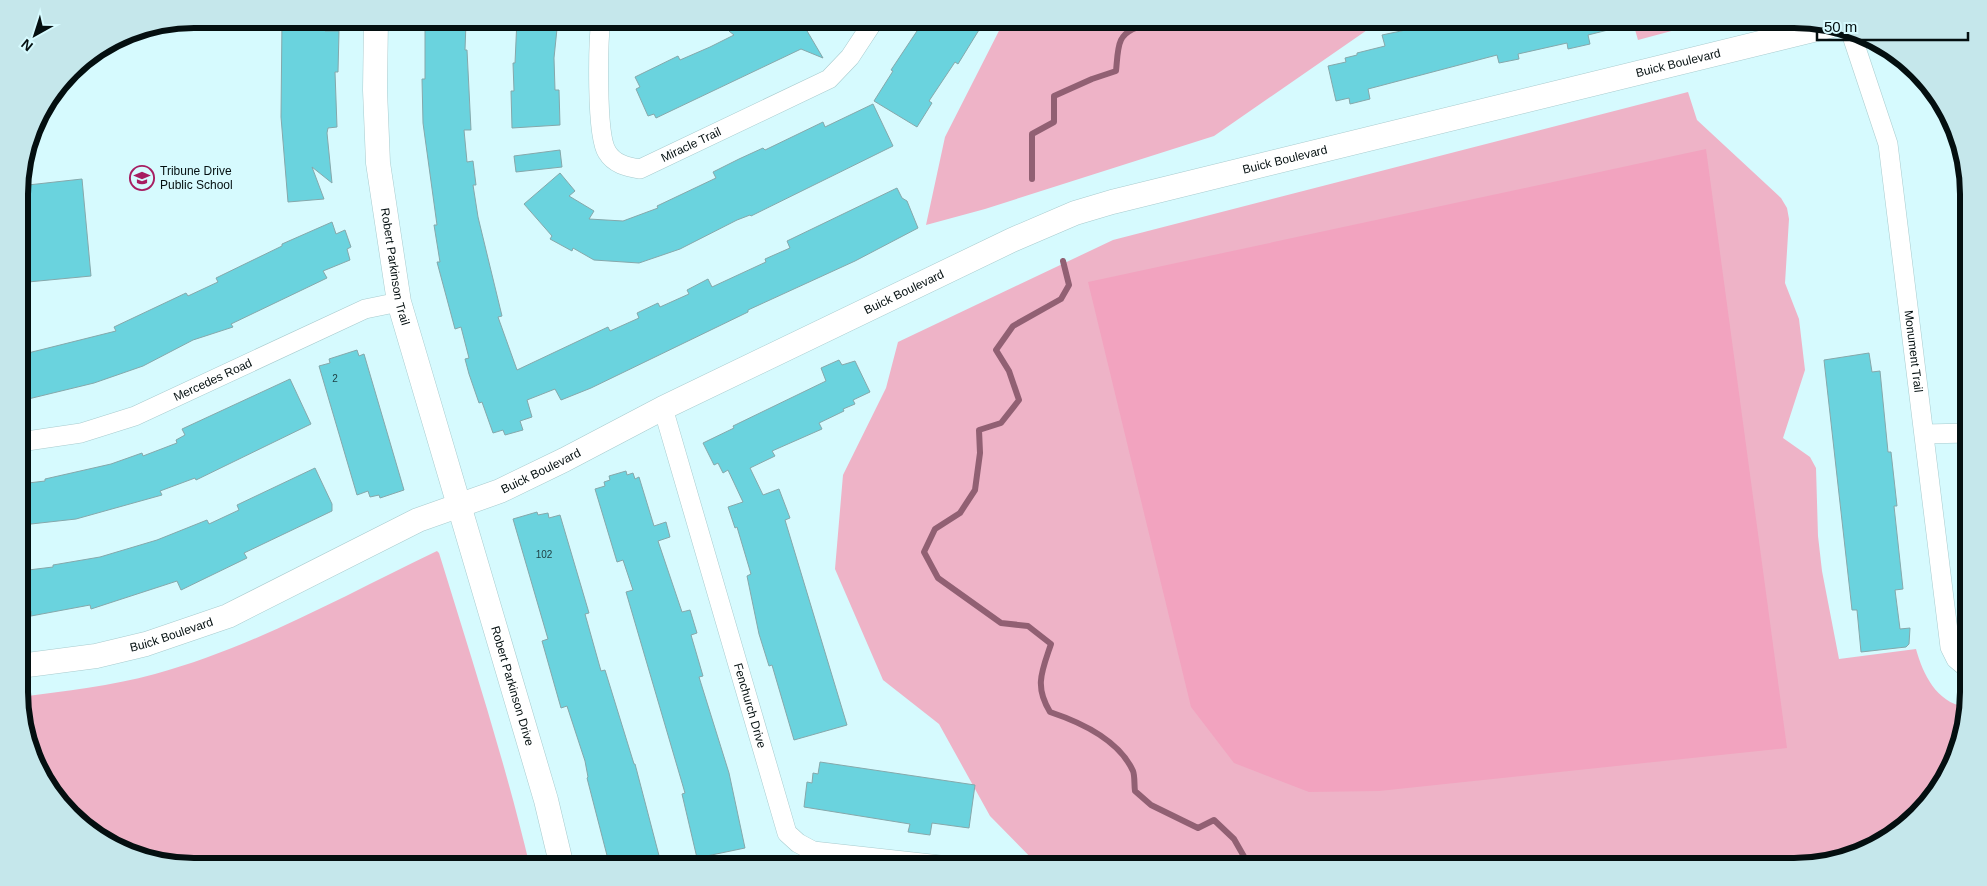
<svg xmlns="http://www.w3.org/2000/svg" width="1987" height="886" viewBox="0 0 1987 886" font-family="Helvetica,sans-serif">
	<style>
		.green { fill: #eeb3c7 }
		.forest { fill: #f2a3bf }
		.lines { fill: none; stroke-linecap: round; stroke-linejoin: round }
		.stream { stroke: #916073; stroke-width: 6 }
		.building { fill: #6ad3de; stroke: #86a8ab }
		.minor-casing { stroke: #a8cbce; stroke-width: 20 }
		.tertiary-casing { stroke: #a8cbce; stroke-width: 25 }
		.minor { stroke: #fff; stroke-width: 19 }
		.tertiary { stroke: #fff; stroke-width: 24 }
		.labels { text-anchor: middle; stroke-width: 4; stroke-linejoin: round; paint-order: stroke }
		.number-label { font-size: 10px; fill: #1e4044 }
		.street-label { font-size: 12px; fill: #040f10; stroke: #d6fafe }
		.poi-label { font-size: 12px; fill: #040f10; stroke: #d6fafe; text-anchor: start }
		.rim { fill: none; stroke: #040f10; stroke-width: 6 }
	</style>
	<rect width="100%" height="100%" fill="#d6fafe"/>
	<path class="green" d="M 1005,19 L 1383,19 L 1214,136 L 985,209 L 926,225 L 945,137 Z
		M 1632,19 L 1716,19 L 1638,40 Z
		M 1688,92 L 1697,120 L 1781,198 L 1787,208 L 1789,219 L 1785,283 L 1799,319 L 1805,370 L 1783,438 L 1810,457 L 1816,468 L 1818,536 L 1822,571 L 1839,659 L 1916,649 C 1923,674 1936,702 1965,707 L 1955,760 L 1925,807 L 1891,838 L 1804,867 L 1040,867 L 990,816 L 939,724 L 883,680 L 835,569 L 843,475 L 886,388 L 898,342 L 1113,240 Z
		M 437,551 L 439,553 C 471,657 505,761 530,867 L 194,867 L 126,854 L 55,799 L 20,715 L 20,697 C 66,691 111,686 155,674 C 254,647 345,595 437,551 Z"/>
	<path class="forest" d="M 1706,149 L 1787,748 L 1379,791 L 1309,792 L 1234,763 L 1191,707 L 1088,282 Z"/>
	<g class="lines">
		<path class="stream" d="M 1032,179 L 1032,134 L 1054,122 L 1054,96 L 1092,79 L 1116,71 C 1117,63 1117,48 1121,40 C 1134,14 1195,27 1220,26 L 1222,19
			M 1063,261 L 1069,285 L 1061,299 L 1013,326 L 996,350 L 1009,371 L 1019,400 L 1001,423 L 979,430 L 980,453 L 975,490 L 960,513 L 935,529 L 924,552 L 938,578 L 1001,623 L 1028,626 L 1051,644 C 1042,671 1034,686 1050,712 C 1080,722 1119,740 1133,771 C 1135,776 1134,785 1135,791 L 1151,805 L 1198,828 L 1214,820 L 1234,839 L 1250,867
			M 1290,867 L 1295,863 L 1322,867"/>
	</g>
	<path class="building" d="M 282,19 L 325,19 L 325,31 L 339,31 L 338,72 L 335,72 L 337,127 L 328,128 L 327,133 L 332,183 L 312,167 L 324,199 L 288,202 L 281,117 Z
		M 517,19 L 558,19 L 554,58 L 555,90 L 559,90 L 560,125 L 512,128 L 511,91 L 514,91 L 513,63 L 515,63 Z
		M 756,19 L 800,19 L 823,58 L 801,49 L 656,118 L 654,114 L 648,116 L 636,89 L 640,87 L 635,77 L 678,56 L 680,60 L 710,47 L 734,35 L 729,31 Z
		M 925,19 L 973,19 L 982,25 L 958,64 L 955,62 L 929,101 L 932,103 L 917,127 L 874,101 L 893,71 L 891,70 Z
		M 1458,19 L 1627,19 L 1628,25 L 1588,35 L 1590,44 L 1568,49 L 1567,43 L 1518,54 L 1519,59 L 1499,63 L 1497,55 L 1368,89 L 1370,99 L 1350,104 L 1349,98 L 1336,101 L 1328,66 L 1346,62 L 1345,58 L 1357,55 L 1357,53 L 1385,46 L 1382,35 Z
		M 425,21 L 466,22 L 465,50 L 467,50 L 471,130 L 464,130 L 467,162 L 473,161 L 476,185 L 473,185 L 478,217 L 502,316 L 498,317 L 517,370 L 608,327 L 610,331 L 639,318 L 637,313 L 658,303 L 660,307 L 689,294 L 687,290 L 708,279 L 712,287 L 766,262 L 765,259 L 790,248 L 787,241 L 897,188 L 902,198 L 907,201 L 918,228 L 855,261 L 748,310 L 748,312 L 591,388 L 561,400 L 555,389 L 527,400 L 532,417 L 520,421 L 523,430 L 505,435 L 503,430 L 493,433 L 482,402 L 479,403 L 469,374 L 465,359 L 469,358 L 461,327 L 455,329 L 437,262 L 440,262 L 434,225 L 437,225 L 423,123 L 422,79 L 425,79 Z
		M 873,104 L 893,146 L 751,216 L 750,215 L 737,220 L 680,249 L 639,263 L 594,260 L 573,248 L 572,251 L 550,239 L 552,236 L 524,204 L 560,173 L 575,191 L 569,196 L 594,211 L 589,219 L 623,221 L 658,208 L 657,206 L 716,178 L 713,172 L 739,159 L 763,148 L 765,150 L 823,122 L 825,127 Z
		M 560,150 L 562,167 L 516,172 L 514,156 Z
		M 82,179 L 91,276 L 28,282 L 19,186 Z
		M 332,222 L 336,234 L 345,230 L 351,247 L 347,249 L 350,260 L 323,271 L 327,278 L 231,324 L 233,327 L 193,340 L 143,366 L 94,383 L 20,401 L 20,355 L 116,331 L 114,327 L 186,293 L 188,296 L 218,282 L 216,278 L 282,246 L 282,244 Z
		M 357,350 L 359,356 L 364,354 L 404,490 L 380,498 L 379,495 L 370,497 L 368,491 L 357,495 L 319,366 L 330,363 L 329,359 Z
		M 1869,353 L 1872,372 L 1880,371 L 1888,452 L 1891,452 L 1897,506 L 1894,506 L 1903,589 L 1895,590 L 1900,629 L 1910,628 L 1909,644 L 1906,647 L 1861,652 L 1857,610 L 1852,610 L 1851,601 L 1824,360 Z
		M 839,360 L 842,365 L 855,361 L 870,392 L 853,400 L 855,404 L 843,409 L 844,411 L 819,423 L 822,429 L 772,451 L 775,456 L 750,468 L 763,495 L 779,489 L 790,518 L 785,520 L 847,725 L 794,740 L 772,665 L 769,666 L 759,634 L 747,576 L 751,574 L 737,527 L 735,528 L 728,507 L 743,502 L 728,470 L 723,473 L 718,463 L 714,465 L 703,443 L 734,428 L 733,426 L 826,381 L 821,368 Z
		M 290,379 L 311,424 L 196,480 L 195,478 L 160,491 L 162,495 L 76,519 L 22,525 L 20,484 L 45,481 L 45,479 L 111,464 L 142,453 L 143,456 L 177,443 L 176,440 L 185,435 L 182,429 Z
		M 315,468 L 332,504 L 332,511 L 244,553 L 247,558 L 181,590 L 177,581 L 91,609 L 90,605 L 31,616 L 31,611 L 20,612 L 20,571 L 53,567 L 53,565 L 100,557 L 157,540 L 207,520 L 209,524 L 239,510 L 237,505 Z
		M 626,471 L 627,475 L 633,473 L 635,479 L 639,477 L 654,526 L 666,522 L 670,537 L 658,541 L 682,612 L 690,610 L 697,633 L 691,635 L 703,676 L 699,677 L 729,773 L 745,848 L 697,858 L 682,794 L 685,793 L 626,592 L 633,590 L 623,560 L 617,562 L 595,489 L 605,486 L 604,482 L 610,480 L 609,476 Z
		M 537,512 L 538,515 L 548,513 L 549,518 L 560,515 L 589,613 L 585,614 L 601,671 L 605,670 L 634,764 L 635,764 L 662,867 L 610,867 L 587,778 L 588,777 L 585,761 L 567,706 L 561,708 L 542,641 L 548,639 L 513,519 Z
		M 820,762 L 975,785 L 969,828 L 932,823 L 930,835 L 908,832 L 910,824 L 804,807 L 807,782 L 812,783 L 813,773 L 818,774 Z"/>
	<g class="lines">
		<defs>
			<g id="minor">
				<path id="s1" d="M 601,19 C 598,42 596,135 607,152 C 614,164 627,167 640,169 L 829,79 L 850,57 L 875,19"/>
				<path id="s2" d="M 1850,30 L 1888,144 L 1950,647 L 1956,659 L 1968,669"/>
				<path id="s3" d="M 663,408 L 787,833 L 798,843 L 813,851 L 958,867"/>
				<path d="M 1925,434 L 1968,433"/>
				<path id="s4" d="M 20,442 L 81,433 L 135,416 L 365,309 L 399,302"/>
			</g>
			<g id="tertiary">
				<path id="s5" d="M 376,19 L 375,90 L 378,163 L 399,302 L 546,800 L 562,867"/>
				<path id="s6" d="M 20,666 L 96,656 L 146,644 L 228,616 L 418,520 L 500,491 L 564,460 L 663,408 L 1012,240 L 1075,213 L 1112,202 L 1829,26"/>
			</g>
		</defs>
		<use href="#minor" class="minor-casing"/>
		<use href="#tertiary" class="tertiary-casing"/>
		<use href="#minor" class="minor"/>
		<use href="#tertiary" class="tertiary"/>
	</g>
	<defs>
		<symbol id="school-ring" viewBox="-11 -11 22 22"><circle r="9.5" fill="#d6fafe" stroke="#a71d61" stroke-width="1.5"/><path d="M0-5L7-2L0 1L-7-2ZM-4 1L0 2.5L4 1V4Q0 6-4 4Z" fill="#a71d61"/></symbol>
	</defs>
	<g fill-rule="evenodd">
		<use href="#school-ring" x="128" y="164" width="28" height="28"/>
	</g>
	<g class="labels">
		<g class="number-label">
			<text x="335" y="382">2</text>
			<text x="544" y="558">102</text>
		</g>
		<g class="street-label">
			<text dy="4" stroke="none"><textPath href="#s6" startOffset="1775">Buick Boulevard</textPath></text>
			<text dy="4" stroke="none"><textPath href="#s1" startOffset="229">Miracle Trail</textPath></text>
			<text dy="4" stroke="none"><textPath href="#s6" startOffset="1370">Buick Boulevard</textPath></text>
			<text dy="4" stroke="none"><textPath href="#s5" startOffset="249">Robert Parkinson Trail</textPath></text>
			<text dy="4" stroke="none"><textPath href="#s6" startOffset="965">Buick Boulevard</textPath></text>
			<text dy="4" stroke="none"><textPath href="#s2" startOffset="329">Monument Trail</textPath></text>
			<text dy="4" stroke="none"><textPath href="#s4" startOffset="204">Mercedes Road</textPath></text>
			<text dy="4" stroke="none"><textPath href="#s6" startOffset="560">Buick Boulevard</textPath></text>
			<text dy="4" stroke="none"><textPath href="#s6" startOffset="155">Buick Boulevard</textPath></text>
			<text dy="4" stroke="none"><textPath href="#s5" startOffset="685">Robert Parkinson Drive</textPath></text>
			<text dy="4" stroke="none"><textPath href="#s3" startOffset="310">Fenchurch Drive</textPath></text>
		</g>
		<g class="poi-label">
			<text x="160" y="175">Tribune Drive<tspan x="160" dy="14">Public School</tspan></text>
		</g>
	</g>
	<path d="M0 0H1987V886H0ZM194 28H1794A166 166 0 0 1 1960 194V692A166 166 0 0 1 1794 858H194A166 166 0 0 1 28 692V194A166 166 0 0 1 194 28Z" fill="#c5e7eb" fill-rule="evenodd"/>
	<path class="rim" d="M194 28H1794A166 166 0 0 1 1960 194V692A166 166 0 0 1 1794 858H194A166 166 0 0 1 28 692V194A166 166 0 0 1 194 28Z"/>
	<g transform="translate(35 35) rotate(219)" stroke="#d6fafe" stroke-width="4" paint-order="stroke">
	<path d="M0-4L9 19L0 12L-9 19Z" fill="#040f10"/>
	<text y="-8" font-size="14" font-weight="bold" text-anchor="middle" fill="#040f10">N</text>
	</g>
	<path d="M1817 32v8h151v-8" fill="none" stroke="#040f10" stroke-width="2.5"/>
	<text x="1824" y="32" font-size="15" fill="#040f10" stroke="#d6fafe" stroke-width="4" paint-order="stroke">50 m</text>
</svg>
